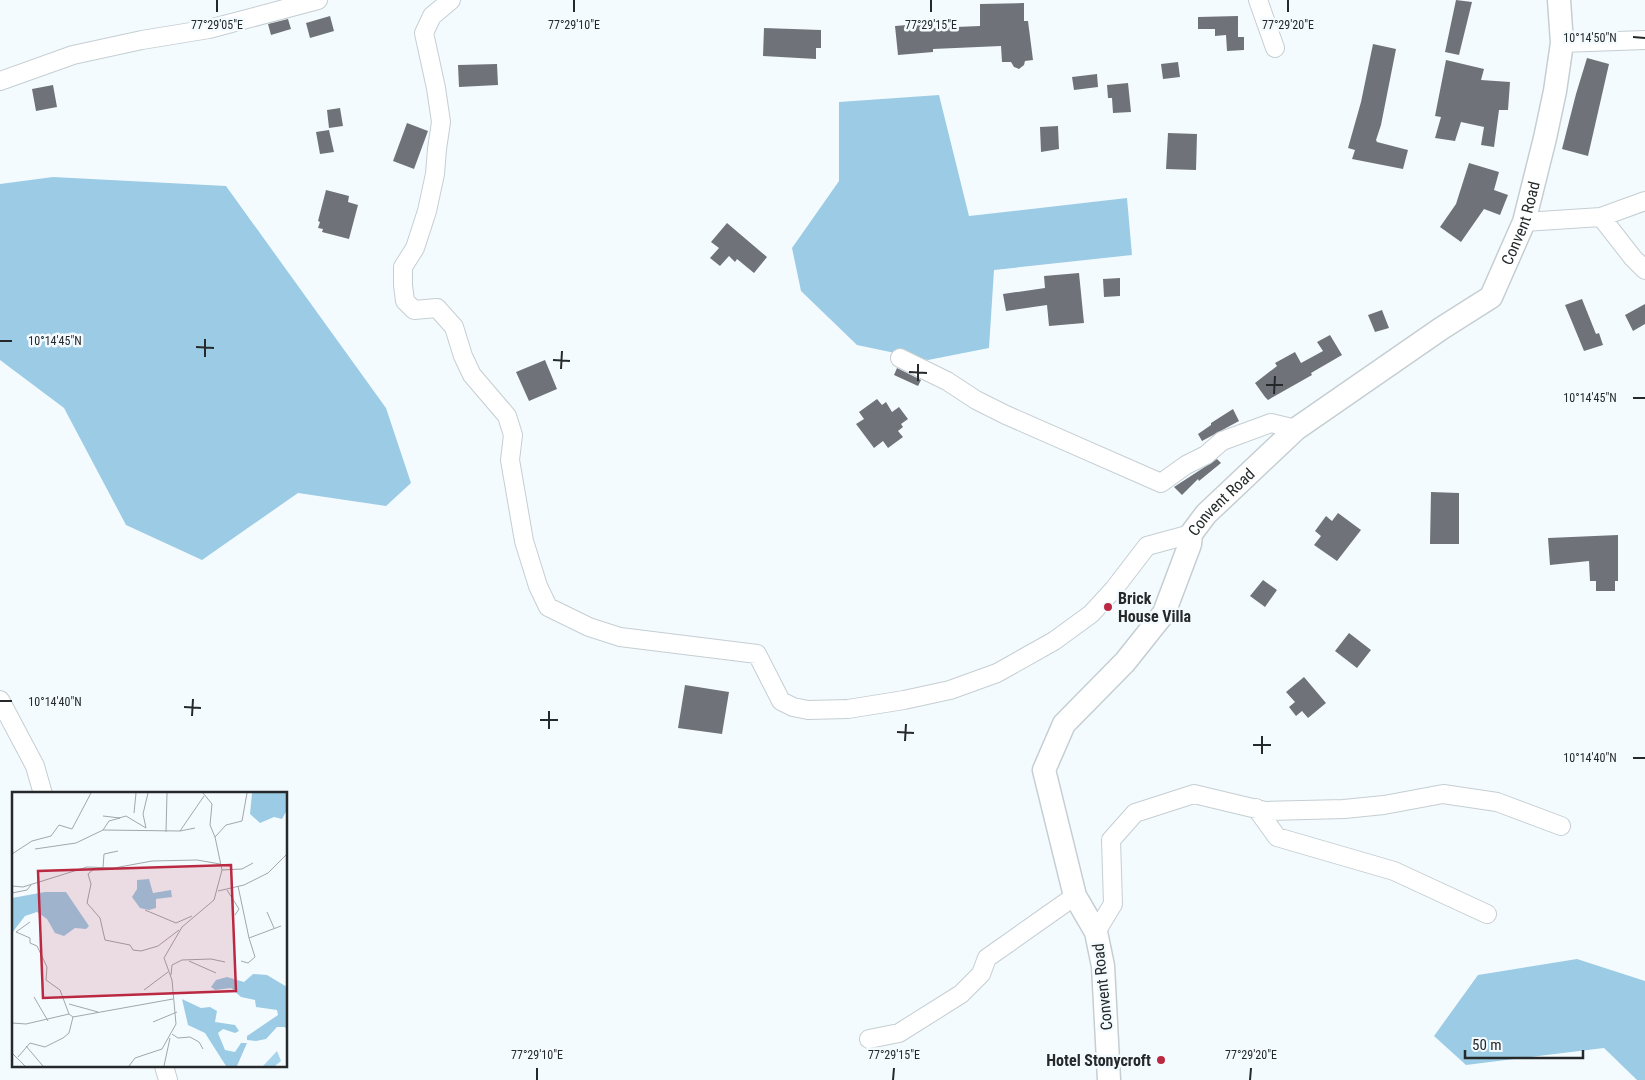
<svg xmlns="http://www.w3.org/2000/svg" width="1645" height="1080" viewBox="0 0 1645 1080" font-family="'Roboto Condensed',sans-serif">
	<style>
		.forest { fill: #9ccce5 }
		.building { fill: #6f7379 }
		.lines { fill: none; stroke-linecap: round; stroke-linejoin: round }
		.minor-casing { stroke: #c5ced2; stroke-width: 20 }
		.major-casing { stroke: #c5ced2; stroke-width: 25 }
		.minor { stroke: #fff; stroke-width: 18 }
		.major { stroke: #fff; stroke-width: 22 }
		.ticks { fill: none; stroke: #25292a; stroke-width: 2 }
		.poi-dot { fill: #ba2941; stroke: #f4fbff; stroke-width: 2 }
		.labels { text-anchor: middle; stroke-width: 5; stroke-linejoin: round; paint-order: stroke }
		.street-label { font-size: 16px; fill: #25292a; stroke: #f4fbff }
		.poi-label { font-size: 16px; font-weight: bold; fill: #25292a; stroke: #f4fbff; text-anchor: start }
		.inset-road { fill: none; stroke: #a1a7aa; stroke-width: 1 }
		.view { fill: #ba2941; fill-opacity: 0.15; stroke: #ba2941; stroke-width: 2.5 }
		.inset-edge { fill: none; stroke: #25292a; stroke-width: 2.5 }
		.ticks-label { font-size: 12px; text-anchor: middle; fill: #25292a; stroke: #f4fbff; stroke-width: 5; stroke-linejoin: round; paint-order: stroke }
	</style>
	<rect width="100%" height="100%" fill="#f4fbff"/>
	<path class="forest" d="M 939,95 L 969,216 L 1127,198 L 1132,255 L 994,270 L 989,348 L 928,360 L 857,345 L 801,291 L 792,248 L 839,181 L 839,102 Z
		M 53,177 L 226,186 L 386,408 L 411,483 L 386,506 L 298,493 L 202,560 L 126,525 L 64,408 L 0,360 L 0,184 Z
		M 1577,959 L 1645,981 L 1645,1080 L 1637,1080 L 1604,1048 L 1466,1065 L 1434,1036 L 1478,975 Z"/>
	<path class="building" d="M 1456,0 L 1472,2 L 1459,55 L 1445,52 Z
		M 1024,3 L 1024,21 L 1028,21 L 1033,60 L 1025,61 L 1024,65 L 1019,69 L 1014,67 L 1011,62 L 1002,62 L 1001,46 L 933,49 L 933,52 L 898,55 L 895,26 L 931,23 L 931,28 L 980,26 L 980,4 Z
		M 330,16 L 334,31 L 310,38 L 306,23 Z
		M 1238,16 L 1238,37 L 1244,37 L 1244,50 L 1227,51 L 1226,35 L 1215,36 L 1215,29 L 1198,29 L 1198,17 Z
		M 288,19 L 291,29 L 271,35 L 268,24 Z
		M 764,28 L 821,30 L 821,48 L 816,48 L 816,59 L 763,56 Z
		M 1373,44 L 1396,49 L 1381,125 L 1376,140 L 1377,142 L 1408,150 L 1403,169 L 1352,159 L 1355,150 L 1348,148 L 1361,102 Z
		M 1587,58 L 1609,64 L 1588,156 L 1562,149 L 1576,94 Z
		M 1446,60 L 1484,69 L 1481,80 L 1510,82 L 1508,110 L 1499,110 L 1494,147 L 1481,145 L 1484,127 L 1461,122 L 1455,141 L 1435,138 L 1441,117 L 1435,116 Z
		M 1178,62 L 1180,77 L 1163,79 L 1161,64 Z
		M 497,64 L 498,85 L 459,87 L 458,65 Z
		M 1097,74 L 1098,87 L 1074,90 L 1072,77 Z
		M 1128,83 L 1131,112 L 1113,113 L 1112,98 L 1108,98 L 1107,85 Z
		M 53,85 L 57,107 L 36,111 L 32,89 Z
		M 340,108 L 343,126 L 329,128 L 327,110 Z
		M 407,123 L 428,131 L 414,169 L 393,161 Z
		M 1058,126 L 1059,149 L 1041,152 L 1040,127 Z
		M 329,130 L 334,152 L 320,154 L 316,132 Z
		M 1168,133 L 1197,134 L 1196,170 L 1166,169 Z
		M 1469,163 L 1499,172 L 1494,190 L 1508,195 L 1500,215 L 1484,209 L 1461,242 L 1440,227 L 1456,204 Z
		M 326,190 L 349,196 L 348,202 L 358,205 L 349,239 L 322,232 L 323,229 L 318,228 L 320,222 L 318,221 Z
		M 727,223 L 767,257 L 754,273 L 737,259 L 735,262 L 729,256 L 720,266 L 710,258 L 719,248 L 711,242 Z
		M 1079,273 L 1084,323 L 1049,326 L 1047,305 L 1006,311 L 1003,294 L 1045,288 L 1044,276 Z
		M 1120,278 L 1120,296 L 1104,297 L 1103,279 Z
		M 1582,299 L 1596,334 L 1599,333 L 1603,345 L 1584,351 L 1565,305 Z
		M 1645,304 L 1645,324 L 1633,331 L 1625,315 Z
		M 1382,310 L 1389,328 L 1375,332 L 1368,315 Z
		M 1330,335 L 1342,355 L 1311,373 L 1312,375 L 1268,400 L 1265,397 L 1255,383 L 1277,366 L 1275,363 L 1295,352 L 1301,363 L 1323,351 L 1317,342 Z
		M 545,360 L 557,389 L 529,401 L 516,372 Z
		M 897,368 L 921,380 L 918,386 L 894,375 Z
		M 877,399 L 882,405 L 886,402 L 892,412 L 899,407 L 908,419 L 901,424 L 903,427 L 898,431 L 903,437 L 888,448 L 883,441 L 874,448 L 856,424 L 864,419 L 859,412 Z
		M 1233,409 L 1239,421 L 1202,441 L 1198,434 L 1211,425 L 1211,423 Z
		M 1217,459 L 1221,463 L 1199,481 L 1198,479 L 1182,495 L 1174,487 Z
		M 1431,492 L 1459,493 L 1459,544 L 1430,544 Z
		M 1338,513 L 1361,530 L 1337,561 L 1314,545 L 1321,536 L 1315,531 L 1326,516 L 1332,521 Z
		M 1618,535 L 1618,581 L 1615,581 L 1615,591 L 1596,591 L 1596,581 L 1590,581 L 1589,561 L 1550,565 L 1548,538 Z
		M 1263,580 L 1277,590 L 1265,607 L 1250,596 Z
		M 1349,633 L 1371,650 L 1357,668 L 1335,651 Z
		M 1304,677 L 1326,703 L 1308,718 L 1302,711 L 1296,716 L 1289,707 L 1295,702 L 1286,692 Z
		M 685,685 L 729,692 L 722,734 L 678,728 Z"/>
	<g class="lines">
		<defs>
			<path id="minor" d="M 451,0 L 432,16 L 424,33 L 436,88 L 441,122 L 437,149 L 435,174 L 427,211 L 415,248 L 403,267 L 403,285 L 405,301 L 414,310 L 437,308 L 454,327 L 463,356 L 472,375 L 507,416 L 513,435 L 510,460 L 524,541 L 538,586 L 548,607 L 589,627 L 620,637 L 757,654 L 781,701 L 793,707 L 808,710 L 848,709 L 904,700 L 950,690 L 997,673 L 1054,641 L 1091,614 L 1114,589 L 1147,546 L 1191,534
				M 1258,0 L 1275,48
				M 1562,43 L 1645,40
				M 0,81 L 73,55 L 142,40 L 209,29 L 318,0
				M 1601,217 L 1633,258 L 1645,270
				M 1524,222 L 1601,217 L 1645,201
				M 900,358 L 947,381 L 976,400 L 1006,415 L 1161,483 L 1186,465 L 1206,455 L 1222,441 L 1271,423 L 1296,429
				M 0,700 L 35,766 L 43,794
				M 1256,808 L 1277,837 L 1394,871 L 1487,914
				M 1096,932 L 1113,904 L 1111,840 L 1135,813 L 1194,794 L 1265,811 L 1344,809 L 1384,805 L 1443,794 L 1497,802 L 1561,826
				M 869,1039 L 899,1033 L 961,994 L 981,974 L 987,958 L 1075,896
				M 164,1066 L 168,1080"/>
			<g id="major">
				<path id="s1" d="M 1109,1080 L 1103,966 L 1096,932 L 1075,896 L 1044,770 L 1064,724 L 1125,662 L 1164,613 L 1190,544 L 1191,534 L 1206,514 L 1296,429 L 1442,328 L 1491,297 L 1524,222 L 1545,138 L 1555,91 L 1562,43 L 1559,0"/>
			</g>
		</defs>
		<use href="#minor" class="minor-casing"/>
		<use href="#major" class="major-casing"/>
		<use href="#minor" class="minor"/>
		<use href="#major" class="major"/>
	</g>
	<path class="ticks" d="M 217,12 L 217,0M 574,12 L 574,0M 931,12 L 931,0M 1288,12 L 1288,0M 1633,37 L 1645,38M 0,341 L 12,341M 196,347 L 214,348M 205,357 L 205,339M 553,360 L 570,361M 561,369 L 562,351M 909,372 L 927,373M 918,381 L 918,364M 1266,385 L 1283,385M 1274,394 L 1275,376M 1633,398 L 1645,398M 0,701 L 12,701M 184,707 L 201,708M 192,716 L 193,699M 540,720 L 558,720M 549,729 L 549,711M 897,732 L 914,733M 905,741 L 906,724M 1253,745 L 1271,745M 1262,754 L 1262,736M 1633,758 L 1645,758M 537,1080 L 537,1068M 893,1080 L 894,1068M 1250,1080 L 1251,1068"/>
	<g class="poi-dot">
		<circle cx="1108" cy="607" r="5"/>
		<circle cx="1161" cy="1060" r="5"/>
	</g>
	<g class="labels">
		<g class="street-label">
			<text dy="6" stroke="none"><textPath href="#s1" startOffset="1068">Convent Road</textPath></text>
			<text dy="6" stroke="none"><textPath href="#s1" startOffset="648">Convent Road</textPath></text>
			<text transform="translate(1102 987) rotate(-96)" y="6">Convent Road</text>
		</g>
		<g class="poi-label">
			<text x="1118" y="604">Brick<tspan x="1118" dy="18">House Villa</tspan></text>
			<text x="1151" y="1066" text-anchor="end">Hotel Stonycroft</text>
		</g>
	</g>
	<g transform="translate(12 792)">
		<rect width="275" height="275" fill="#f4fbff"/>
		<path d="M 265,259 L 269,269 L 263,274 L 251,274 Z" fill="#a7d5ec"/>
		<path d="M 240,1 L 275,1 L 275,18 L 270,27 L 262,25 L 248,31 L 238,22 ZM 137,87 L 141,101 L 159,98 L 160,105 L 144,107 L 144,116 L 137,118 L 128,116 L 120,105 L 125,97 L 125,88 ZM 33,100 L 54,100 L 77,134 L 74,137 L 63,136 L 52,144 L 43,141 L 35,127 L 25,120 L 13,124 L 0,141 L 0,106 ZM 241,182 L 255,183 L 275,195 L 275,239 L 273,235 L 265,235 L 254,247 L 244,249 L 235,248 L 235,244 L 266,223 L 265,218 L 244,215 L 243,208 L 229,205 L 219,196 L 203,198 L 199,195 L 204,188 L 215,185 L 232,190 ZM 170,207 L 189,216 L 198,215 L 205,219 L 203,230 L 223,233 L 227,239 L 223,241 L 211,237 L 206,241 L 213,258 L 223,260 L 229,251 L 235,251 L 225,274 L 214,274 L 193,241 L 176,233 Z" fill="#9ccce5"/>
		<path class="inset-road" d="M 191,1 L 200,12 L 198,33 L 203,45M 122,21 L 124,1M 107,26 L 114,24 L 134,36M 134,36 L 131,22 L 136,1M 91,38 L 97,29 L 108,26 L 91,24M 168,39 L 183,36M 154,40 L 155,1M 23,57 L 64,51 L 91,38 L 168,39 L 192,4M 0,62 L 20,49 L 39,44 L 47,33 L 60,37 L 79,1M 83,76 L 76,82 L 79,92 L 75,111 L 88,126 L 93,148 L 118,153 L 121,158 L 129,159 L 146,154 L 167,138M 91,76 L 92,62 L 106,59M 210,78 L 230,77 L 241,71M 0,94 L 11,95 L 75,75 L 102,76 L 140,69 L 185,68 L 208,72M 226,94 L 237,146 L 269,134M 215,98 L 227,117 L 223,123M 206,99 L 232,93 L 256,81 L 275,62M 0,101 L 15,98 L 19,93M 133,118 L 164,131 L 180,124M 255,120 L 262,136M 18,130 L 4,140 L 18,146 L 18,151 L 25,154 L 35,175 L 34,188 L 48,198 L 57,222M 177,169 L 204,181M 229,169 L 236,171 L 243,165 L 237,146M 159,183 L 160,173 L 170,168 L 199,167 L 213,170M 132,198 L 156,180M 22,205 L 36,229M 57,212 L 86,220M 141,230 L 165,220M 0,231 L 14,232 L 57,222 L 61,225 L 161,207M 160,242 L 166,246 L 178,245 L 187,250 L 191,257M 14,254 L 31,274M 0,261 L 13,274M 6,265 L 18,251 L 33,255 L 51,246 L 57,241 L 61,225M 117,274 L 123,266 L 150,257 L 164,232 L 160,188 L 152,166 L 170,135 L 202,108 L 210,78 L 203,45 L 214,33 L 230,29 L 235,1M 152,274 L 158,246"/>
		<path class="view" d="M 219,73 L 224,199 L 31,206 L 26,79 Z"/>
		<rect width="275" height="275" class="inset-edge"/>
	</g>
	<g class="ticks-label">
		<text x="217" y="29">77°29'05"E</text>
		<text x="574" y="29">77°29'10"E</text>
		<text x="931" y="29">77°29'15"E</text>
		<text x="1288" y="29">77°29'20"E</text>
		<text x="1590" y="42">10°14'50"N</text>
		<text x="55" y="345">10°14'45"N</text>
		<text x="1590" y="402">10°14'45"N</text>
		<text x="55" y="706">10°14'40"N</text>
		<text x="1590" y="762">10°14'40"N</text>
		<text x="537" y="1059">77°29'10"E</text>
		<text x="894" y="1059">77°29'15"E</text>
		<text x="1251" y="1059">77°29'20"E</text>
	</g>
	<path d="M1465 1050v8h118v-8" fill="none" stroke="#25292a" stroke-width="2.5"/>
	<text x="1472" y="1050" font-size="15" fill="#25292a" stroke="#f4fbff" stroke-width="4" paint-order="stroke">50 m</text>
</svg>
